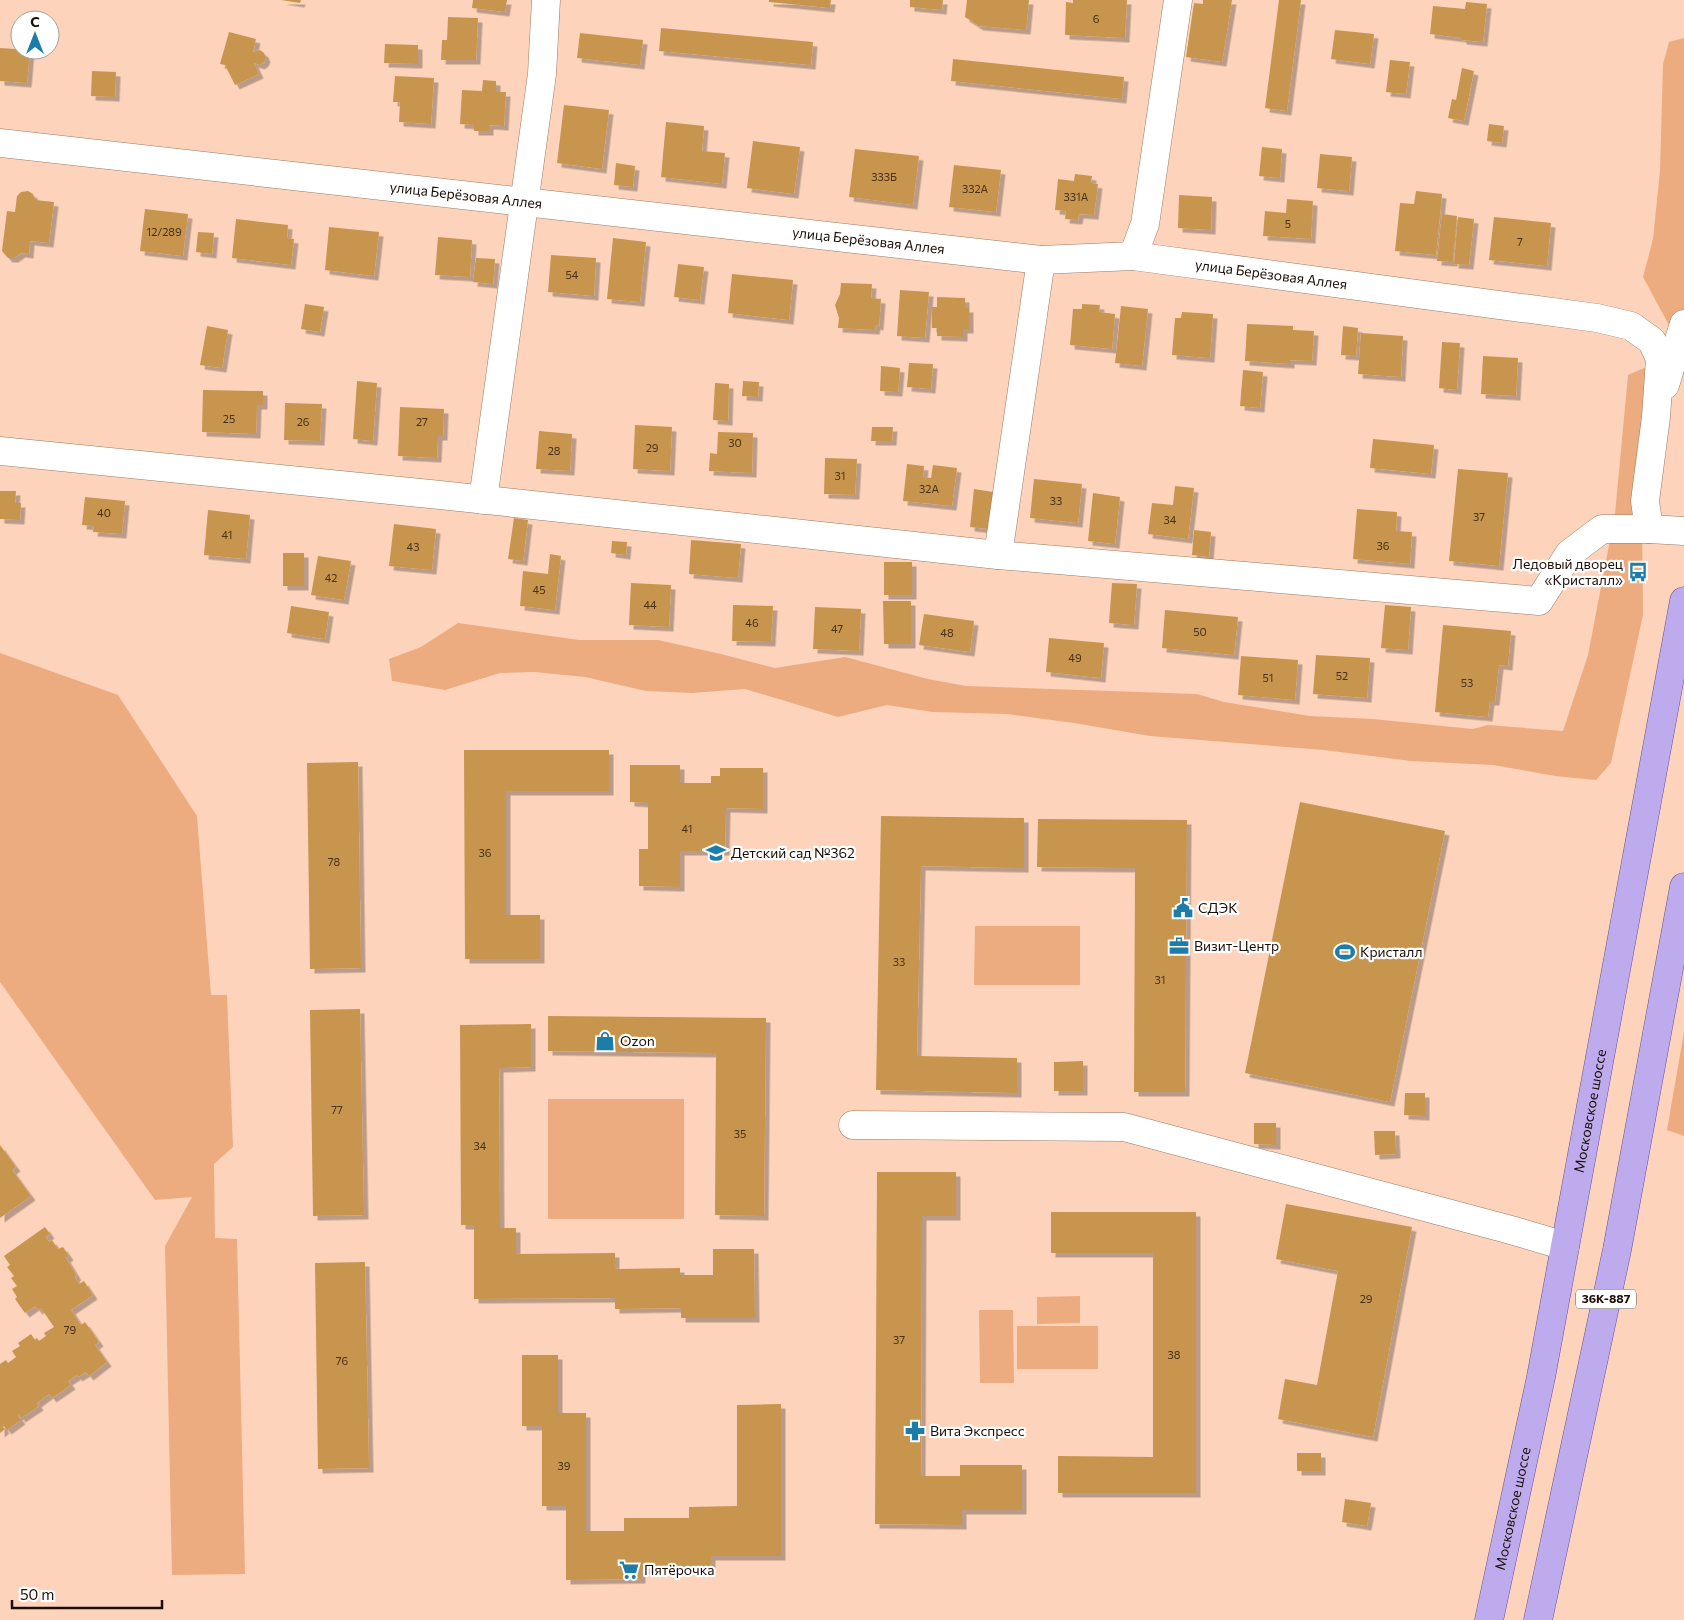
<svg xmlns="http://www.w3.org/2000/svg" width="1684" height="1620" viewBox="0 0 1684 1620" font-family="Commissioner,sans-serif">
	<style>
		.green { fill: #edab80 }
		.building { fill: #c7954e; filter: url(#shadow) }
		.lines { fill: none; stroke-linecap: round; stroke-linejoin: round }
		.minor-casing { stroke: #9d7861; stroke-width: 29 }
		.major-casing { stroke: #685094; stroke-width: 29 }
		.minor { stroke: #fff; stroke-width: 28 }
		.major { stroke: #bdabed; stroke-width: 28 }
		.labels { text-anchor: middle; stroke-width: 4.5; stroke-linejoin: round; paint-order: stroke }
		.number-label { font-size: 11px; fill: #473018 }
		.shield { fill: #fff; stroke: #605651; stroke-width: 1 }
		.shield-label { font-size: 12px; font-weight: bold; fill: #1c0e06 }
		.street-label { font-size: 14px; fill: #1c0e06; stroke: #fff }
		.poi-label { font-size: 14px; fill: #1c0e06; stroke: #fff; text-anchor: start }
	</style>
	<defs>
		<filter id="shadow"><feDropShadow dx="4.5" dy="4.5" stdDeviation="0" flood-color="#0004"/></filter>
	</defs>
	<rect width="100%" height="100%" fill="#fdd4bb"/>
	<path class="green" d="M 1684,38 L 1684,320 L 1670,327 L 1643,277 L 1653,239 L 1660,171 L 1663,64 L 1669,42 Z
		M 1656,363 L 1642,516 L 1643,615 L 1611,763 L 1596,780 L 1555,776 L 1493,765 L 1411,761 L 1324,750 L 1150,736 L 1074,723 L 1007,714 L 933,712 L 887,705 L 838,717 L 745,689 L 692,693 L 646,691 L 585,677 L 534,672 L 500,673 L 445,690 L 392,681 L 389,659 L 421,647 L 458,623 L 579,640 L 658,640 L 721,654 L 775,668 L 845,657 L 928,679 L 966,686 L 1197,694 L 1224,702 L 1310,716 L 1373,719 L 1473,729 L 1488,725 L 1563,731 L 1588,655 L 1615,514 L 1628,375 Z
		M 0,653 L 118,695 L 197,816 L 211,995 L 227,995 L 233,1147 L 214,1164 L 215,1238 L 237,1239 L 245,1574 L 172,1575 L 165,1246 L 192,1197 L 155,1200 L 0,982 Z
		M 975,926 L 1080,926 L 1080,985 L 974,985 Z
		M 1684,1032 L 1684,1136 L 1667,1130 Z
		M 548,1099 L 684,1099 L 684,1219 L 548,1219 Z
		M 1080,1296 L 1080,1323 L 1037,1324 L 1037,1297 Z
		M 979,1310 L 1013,1310 L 1014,1383 L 980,1383 Z
		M 1017,1326 L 1098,1326 L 1098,1369 L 1017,1369 Z"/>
	<path class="building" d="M 281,0 L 301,0 L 300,3 Z
		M 473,0 L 507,0 L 505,12 L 472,8 Z
		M 769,0 L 831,0 L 830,8 L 769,2 Z
		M 910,0 L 943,0 L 942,10 L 910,7 Z
		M 967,0 L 1029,0 L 1026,30 L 979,26 L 965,17 Z
		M 1073,0 L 1127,0 L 1125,38 L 1065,35 L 1066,2 L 1073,3 Z
		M 1203,0 L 1232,0 L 1222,62 L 1186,57 L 1194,3 L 1203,4 Z
		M 1279,0 L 1301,0 L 1287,111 L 1265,108 Z
		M 1466,2 L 1487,4 L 1483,42 L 1462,40 L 1462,38 L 1430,34 L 1433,6 L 1465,9 Z
		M 448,17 L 478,18 L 476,60 L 441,60 L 442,40 L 447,40 Z
		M 661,28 L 813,42 L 811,65 L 659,51 Z
		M 1335,30 L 1374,34 L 1370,64 L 1331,59 Z
		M 229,32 L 256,39 L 253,52 L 260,50 L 264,53 L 266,58 L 264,62 L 260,65 L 254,63 L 259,74 L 235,85 L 225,65 L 220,64 Z
		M 580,33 L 643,40 L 640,65 L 577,58 Z
		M 385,44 L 418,45 L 418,64 L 384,63 Z
		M 0,48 L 30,50 L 27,83 L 0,81 Z
		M 953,59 L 1124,77 L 1122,99 L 951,81 Z
		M 1390,60 L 1410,62 L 1406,94 L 1386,92 Z
		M 1462,68 L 1474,71 L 1464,121 L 1448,118 L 1452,99 L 1456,100 Z
		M 92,71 L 116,72 L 115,97 L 91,96 Z
		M 395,76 L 434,78 L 431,124 L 399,122 L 400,102 L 393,102 Z
		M 483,80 L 496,81 L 496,92 L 506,92 L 504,126 L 489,125 L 489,131 L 474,131 L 474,125 L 460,124 L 462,90 L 482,91 Z
		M 564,105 L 609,110 L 602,169 L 557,163 Z
		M 666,122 L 704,126 L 702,151 L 725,153 L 722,184 L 661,177 Z
		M 1489,124 L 1504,126 L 1502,143 L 1487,141 Z
		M 753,141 L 800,147 L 794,194 L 747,188 Z
		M 1262,147 L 1282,149 L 1280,178 L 1259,176 Z
		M 855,149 L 919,156 L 913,205 L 849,197 Z
		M 1320,154 L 1352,157 L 1349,191 L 1317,188 Z
		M 616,163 L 635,166 L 633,187 L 614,185 Z
		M 954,165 L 1001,170 L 996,212 L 949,207 Z
		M 1075,174 L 1092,176 L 1091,183 L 1098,184 L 1094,215 L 1079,214 L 1078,220 L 1065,219 L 1066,211 L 1055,210 L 1058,179 L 1074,181 Z
		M 28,191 L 33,194 L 35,200 L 54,202 L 49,243 L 30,241 L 29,254 L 21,253 L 14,258 L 8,258 L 2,251 L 7,211 L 15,212 L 17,196 L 21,192 Z
		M 1416,191 L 1442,194 L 1436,255 L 1395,251 L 1400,203 L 1414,204 Z
		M 1179,195 L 1212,197 L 1211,230 L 1178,228 Z
		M 1287,199 L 1313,201 L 1311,239 L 1263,236 L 1265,211 L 1286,213 Z
		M 145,209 L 188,214 L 183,256 L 140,251 Z
		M 1442,214 L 1457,216 L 1453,262 L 1437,261 Z
		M 1458,217 L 1474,219 L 1469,265 L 1454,264 Z
		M 1494,217 L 1551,223 L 1547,266 L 1489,260 Z
		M 236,219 L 288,225 L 287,238 L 294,239 L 291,265 L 232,258 Z
		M 329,227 L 379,232 L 374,276 L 325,270 Z
		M 198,232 L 214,233 L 212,254 L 196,252 Z
		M 438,237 L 472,240 L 470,277 L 435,275 Z
		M 613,238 L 646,242 L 640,302 L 607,299 Z
		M 551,255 L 596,258 L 594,296 L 548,292 Z
		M 476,258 L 495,259 L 493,284 L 473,282 Z
		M 678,264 L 704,267 L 700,300 L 674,297 Z
		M 732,274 L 793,280 L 789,320 L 728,313 Z
		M 841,283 L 872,284 L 871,298 L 881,299 L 879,326 L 876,325 L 875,330 L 838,328 L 839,318 L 835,305 L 840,294 Z
		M 900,290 L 929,292 L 925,338 L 897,336 Z
		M 937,297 L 965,298 L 965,308 L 969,308 L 969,329 L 963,329 L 963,337 L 937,336 L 937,328 L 932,328 L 932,307 L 937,307 Z
		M 305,304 L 324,307 L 320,332 L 301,329 Z
		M 1082,304 L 1100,305 L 1099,312 L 1115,314 L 1112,349 L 1070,345 L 1073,309 L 1082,309 Z
		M 1121,306 L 1148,309 L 1142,366 L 1115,363 Z
		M 1182,312 L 1213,314 L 1210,358 L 1172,355 L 1175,318 L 1181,318 Z
		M 1247,324 L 1293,326 L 1293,330 L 1314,331 L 1312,361 L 1290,360 L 1290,364 L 1245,361 Z
		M 207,326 L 228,330 L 222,368 L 200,365 Z
		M 1343,326 L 1358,328 L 1356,356 L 1341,355 Z
		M 1361,333 L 1403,336 L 1401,377 L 1358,374 Z
		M 1442,342 L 1460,343 L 1457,390 L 1439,388 Z
		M 1483,356 L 1518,358 L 1516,396 L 1481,394 Z
		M 909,363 L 933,364 L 931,389 L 907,387 Z
		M 881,366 L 900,368 L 898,392 L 880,391 Z
		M 1243,370 L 1263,372 L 1260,408 L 1240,406 Z
		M 357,381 L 377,383 L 373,441 L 353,439 Z
		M 743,381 L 759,382 L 758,397 L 742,396 Z
		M 715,383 L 729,384 L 728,421 L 713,420 Z
		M 203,390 L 263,391 L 263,405 L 257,405 L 256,434 L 202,432 Z
		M 285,403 L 322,404 L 320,441 L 284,440 Z
		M 400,407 L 444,409 L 443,436 L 438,436 L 437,458 L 398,456 Z
		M 635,425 L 672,427 L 670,471 L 633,469 Z
		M 872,427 L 893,427 L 892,441 L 871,441 Z
		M 539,431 L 572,434 L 570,471 L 536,469 Z
		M 718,432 L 753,433 L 752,473 L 709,471 L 710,453 L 717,454 Z
		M 1373,439 L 1434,445 L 1431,474 L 1370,468 Z
		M 825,458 L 857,459 L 855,495 L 824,494 Z
		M 907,464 L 924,466 L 923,477 L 931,478 L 933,465 L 957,468 L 952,506 L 903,501 Z
		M 1458,469 L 1508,473 L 1499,566 L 1449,561 Z
		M 1034,479 L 1082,484 L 1078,523 L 1030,518 Z
		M 1175,486 L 1194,488 L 1188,539 L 1148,534 L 1152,503 L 1173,505 Z
		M 974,489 L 993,492 L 989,529 L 970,527 Z
		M 0,491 L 16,491 L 15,503 L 21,503 L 20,520 L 0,519 Z
		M 1093,493 L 1120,497 L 1115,544 L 1088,541 Z
		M 85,497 L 125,501 L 122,534 L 93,532 L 94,526 L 82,525 Z
		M 1357,509 L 1397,512 L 1396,531 L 1412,532 L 1410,564 L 1353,559 Z
		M 208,510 L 250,515 L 246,559 L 204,555 Z
		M 514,518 L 528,520 L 523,561 L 508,559 Z
		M 394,524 L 436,529 L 432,570 L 389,566 Z
		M 1194,530 L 1211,532 L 1209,557 L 1192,555 Z
		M 691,540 L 741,544 L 738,578 L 689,574 Z
		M 612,541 L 627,542 L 626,555 L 611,553 Z
		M 283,553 L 304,553 L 304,586 L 283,586 Z
		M 550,554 L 561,556 L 555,610 L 520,606 L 523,571 L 548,574 Z
		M 318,556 L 351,561 L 344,600 L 311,595 Z
		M 884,562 L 912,562 L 912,595 L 884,595 Z
		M 631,583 L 671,585 L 669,627 L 629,625 Z
		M 1112,583 L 1137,584 L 1134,625 L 1109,623 Z
		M 883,601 L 911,601 L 911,644 L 884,644 Z
		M 733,605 L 773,606 L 771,642 L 732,641 Z
		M 1385,605 L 1411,607 L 1408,650 L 1381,648 Z
		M 291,606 L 329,612 L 325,639 L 287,633 Z
		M 815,607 L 861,609 L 859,651 L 813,649 Z
		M 1165,610 L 1238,617 L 1234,655 L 1162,648 Z
		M 924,614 L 974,621 L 970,652 L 919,645 Z
		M 1443,625 L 1511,631 L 1508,666 L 1499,665 L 1495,701 L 1490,701 L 1488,717 L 1435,712 Z
		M 1049,638 L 1104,643 L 1101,678 L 1046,672 Z
		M 1316,655 L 1370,658 L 1367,698 L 1313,694 Z
		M 1241,656 L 1298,660 L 1295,700 L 1238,695 Z
		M 464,750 L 609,750 L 609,791 L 506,791 L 506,915 L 540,915 L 540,959 L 465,959 Z
		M 358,762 L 361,968 L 310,969 L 307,763 Z
		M 630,765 L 680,765 L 680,783 L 711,783 L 711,776 L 720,776 L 720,768 L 763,768 L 763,809 L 726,808 L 725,851 L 680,851 L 680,887 L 639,886 L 639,849 L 648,849 L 648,803 L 630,802 Z
		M 1300,802 L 1445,831 L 1390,1102 L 1245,1073 Z
		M 881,816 L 1024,818 L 1024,868 L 921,866 L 917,1056 L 1017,1058 L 1017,1093 L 876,1090 Z
		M 1038,819 L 1187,820 L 1185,1092 L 1134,1092 L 1135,868 L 1037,867 Z
		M 360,1009 L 364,1215 L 313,1216 L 310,1010 Z
		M 548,1016 L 766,1018 L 764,1216 L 715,1215 L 716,1053 L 548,1051 Z
		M 531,1024 L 531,1067 L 499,1068 L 500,1228 L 516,1228 L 516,1254 L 615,1253 L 615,1269 L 680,1268 L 680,1275 L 713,1275 L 713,1249 L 754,1249 L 755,1318 L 681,1318 L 681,1308 L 615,1309 L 615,1298 L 474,1299 L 474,1225 L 461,1225 L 460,1025 Z
		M 1083,1061 L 1083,1091 L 1054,1091 L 1054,1062 Z
		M 1405,1093 L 1425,1093 L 1425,1116 L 1404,1115 Z
		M 1254,1123 L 1276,1123 L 1276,1145 L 1254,1144 Z
		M 1374,1131 L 1395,1131 L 1396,1154 L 1375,1155 Z
		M 0,1145 L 16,1167 L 12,1170 L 31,1196 L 0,1218 Z
		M 877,1172 L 956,1172 L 956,1216 L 922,1216 L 921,1476 L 960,1476 L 960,1465 L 1022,1465 L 1022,1510 L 962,1510 L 962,1525 L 875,1524 Z
		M 1286,1204 L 1412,1227 L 1373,1437 L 1278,1419 L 1285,1379 L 1317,1385 L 1338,1271 L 1276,1259 Z
		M 1051,1212 L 1196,1212 L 1196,1493 L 1058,1493 L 1058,1456 L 1153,1457 L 1153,1253 L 1051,1253 Z
		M 45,1227 L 50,1234 L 46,1237 L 49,1242 L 52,1240 L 58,1249 L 63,1247 L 69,1256 L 66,1258 L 77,1276 L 75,1277 L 79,1284 L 84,1281 L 93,1295 L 71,1310 L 81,1325 L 85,1322 L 99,1342 L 95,1345 L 107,1362 L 89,1376 L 86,1372 L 78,1377 L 77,1375 L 68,1381 L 71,1385 L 52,1398 L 49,1394 L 37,1403 L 39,1406 L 21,1418 L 19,1415 L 18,1416 L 21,1420 L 7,1430 L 4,1426 L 3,1427 L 5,1429 L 0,1433 L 0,1364 L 6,1360 L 8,1363 L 16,1357 L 12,1351 L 20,1346 L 18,1343 L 31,1334 L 35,1340 L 37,1338 L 39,1341 L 46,1336 L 44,1333 L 54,1327 L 41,1308 L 38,1310 L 35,1306 L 25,1313 L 15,1299 L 17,1297 L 12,1289 L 17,1286 L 11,1278 L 14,1276 L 7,1267 L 10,1265 L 4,1256 Z
		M 365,1262 L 369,1468 L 318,1469 L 315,1263 Z
		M 522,1355 L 558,1355 L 558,1413 L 586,1413 L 586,1531 L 624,1531 L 624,1518 L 689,1518 L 689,1507 L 737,1506 L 737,1405 L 781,1404 L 781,1556 L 711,1556 L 711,1570 L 641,1570 L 641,1579 L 566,1580 L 566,1506 L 542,1506 L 542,1426 L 522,1426 Z
		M 1297,1453 L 1321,1453 L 1321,1471 L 1297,1471 Z
		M 1345,1499 L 1371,1503 L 1367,1526 L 1342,1522 Z"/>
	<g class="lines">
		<defs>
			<g id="minor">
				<path id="s1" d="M 0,143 L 1041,260 L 1133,256 L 1597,318 L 1631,326 L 1652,341 L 1660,359 L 1656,417 L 1645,501 L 1649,529 L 1684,531"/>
				<path d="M 1133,256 L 1145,224 L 1178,0"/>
				<path d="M 1665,385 L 1684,324"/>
				<path d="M 0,451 L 440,495 L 998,555 L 1539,601 L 1569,554 L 1602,529 L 1649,529"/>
				<path d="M 483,500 L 542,74 L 546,0"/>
				<path d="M 998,555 L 1041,260"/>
				<path d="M 853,1125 L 1124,1127 L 1511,1230 L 1565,1246"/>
			</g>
			<g id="major">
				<path id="s2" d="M 1489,1620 L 1541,1377 L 1684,601"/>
				<path d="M 1538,1620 L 1617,1250 L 1684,887"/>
			</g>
		</defs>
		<use href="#minor" class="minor-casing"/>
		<use href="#major" class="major-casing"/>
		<use href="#minor" class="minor"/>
		<use href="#major" class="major"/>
	</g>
	<defs>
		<symbol id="bus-bare" viewBox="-9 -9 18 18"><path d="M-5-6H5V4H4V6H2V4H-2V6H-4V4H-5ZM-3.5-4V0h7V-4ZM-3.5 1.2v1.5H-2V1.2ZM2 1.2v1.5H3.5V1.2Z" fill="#1c7da9" stroke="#fff" stroke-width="2.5" paint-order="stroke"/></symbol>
		<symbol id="school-bare" viewBox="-9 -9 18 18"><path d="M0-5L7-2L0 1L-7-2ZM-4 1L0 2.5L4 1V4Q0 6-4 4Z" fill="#1c7da9" stroke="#fff" stroke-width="2.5" paint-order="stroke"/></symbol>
		<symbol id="civic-bare" viewBox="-9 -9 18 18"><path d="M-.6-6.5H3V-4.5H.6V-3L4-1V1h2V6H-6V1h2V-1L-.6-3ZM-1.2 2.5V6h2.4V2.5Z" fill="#1c7da9" stroke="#fff" stroke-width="2.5" paint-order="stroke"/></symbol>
		<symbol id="office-bare" viewBox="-9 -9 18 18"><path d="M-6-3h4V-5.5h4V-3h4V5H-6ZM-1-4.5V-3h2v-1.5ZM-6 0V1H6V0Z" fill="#1c7da9" stroke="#fff" stroke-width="2.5" paint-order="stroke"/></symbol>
		<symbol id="stadium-bare" viewBox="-9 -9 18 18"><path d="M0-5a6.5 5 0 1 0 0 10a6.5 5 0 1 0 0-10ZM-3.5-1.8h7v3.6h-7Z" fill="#1c7da9" stroke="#fff" stroke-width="2.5" paint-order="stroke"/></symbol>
		<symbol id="shop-bare" viewBox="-9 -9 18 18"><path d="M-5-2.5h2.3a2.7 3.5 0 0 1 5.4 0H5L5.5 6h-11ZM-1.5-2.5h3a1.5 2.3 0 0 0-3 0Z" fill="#1c7da9" stroke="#fff" stroke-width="2.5" paint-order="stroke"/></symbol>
		<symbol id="pharmacy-bare" viewBox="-9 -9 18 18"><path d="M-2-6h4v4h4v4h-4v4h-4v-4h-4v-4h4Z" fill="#1c7da9" stroke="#fff" stroke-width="2.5" paint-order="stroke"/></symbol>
		<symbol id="supermarket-bare" viewBox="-9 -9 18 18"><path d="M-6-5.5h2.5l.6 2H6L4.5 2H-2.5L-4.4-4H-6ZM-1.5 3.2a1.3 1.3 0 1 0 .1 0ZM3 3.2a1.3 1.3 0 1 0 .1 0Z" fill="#1c7da9" stroke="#fff" stroke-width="2.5" paint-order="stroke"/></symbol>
	</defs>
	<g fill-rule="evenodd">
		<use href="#bus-bare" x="1624" y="558" width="28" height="28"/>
		<use href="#school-bare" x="702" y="839" width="28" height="28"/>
		<use href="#civic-bare" x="1169" y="894" width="28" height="28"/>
		<use href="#office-bare" x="1165" y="932" width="28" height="28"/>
		<use href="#stadium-bare" x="1331" y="938" width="28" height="28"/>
		<use href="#shop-bare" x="591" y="1027" width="28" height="28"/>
		<use href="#pharmacy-bare" x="901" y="1417" width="28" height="28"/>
		<use href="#supermarket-bare" x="615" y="1556" width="28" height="28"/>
	</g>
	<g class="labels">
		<g class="number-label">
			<text x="1096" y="23">6</text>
			<text x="884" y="181">333Б</text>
			<text x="975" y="193">332А</text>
			<text x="1076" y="201">331А</text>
			<text x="1288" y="228">5</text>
			<text x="164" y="236">12/289</text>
			<text x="1520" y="246">7</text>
			<text x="572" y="279">54</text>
			<text x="229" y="423">25</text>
			<text x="303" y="426">26</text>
			<text x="422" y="426">27</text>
			<text x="735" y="447">30</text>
			<text x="652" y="452">29</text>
			<text x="554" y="455">28</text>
			<text x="840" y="480">31</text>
			<text x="929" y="493">32А</text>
			<text x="1056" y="505">33</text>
			<text x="104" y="517">40</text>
			<text x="1479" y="521">37</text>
			<text x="1170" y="524">34</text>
			<text x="227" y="539">41</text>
			<text x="1383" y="550">36</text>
			<text x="413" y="551">43</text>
			<text x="331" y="582">42</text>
			<text x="539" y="594">45</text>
			<text x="650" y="609">44</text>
			<text x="752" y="627">46</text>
			<text x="837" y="633">47</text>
			<text x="1200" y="636">50</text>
			<text x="947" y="637">48</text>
			<text x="1075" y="662">49</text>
			<text x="1342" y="680">52</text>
			<text x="1268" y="682">51</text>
			<text x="1467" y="687">53</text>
			<text x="687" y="833">41</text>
			<text x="485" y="857">36</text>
			<text x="334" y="866">78</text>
			<text x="899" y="966">33</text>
			<text x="1160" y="984">31</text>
			<text x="337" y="1114">77</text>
			<text x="740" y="1138">35</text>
			<text x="480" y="1150">34</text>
			<text x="1366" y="1303">29</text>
			<text x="70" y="1334">79</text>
			<text x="899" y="1344">37</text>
			<text x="1174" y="1359">38</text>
			<text x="342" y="1365">76</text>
			<text x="564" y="1470">39</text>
		</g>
		<rect class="shield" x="1576" y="1289.5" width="60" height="19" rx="4"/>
		<g class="shield-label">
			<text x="1606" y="1303">36К-887</text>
		</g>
		<g class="street-label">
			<text dy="5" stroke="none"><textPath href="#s1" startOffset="469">улица Берёзовая Аллея</textPath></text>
			<text dy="5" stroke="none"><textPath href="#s1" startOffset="874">улица Берёзовая Аллея</textPath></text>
			<text dy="5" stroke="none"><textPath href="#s1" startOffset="1279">улица Берёзовая Аллея</textPath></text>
			<text dy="5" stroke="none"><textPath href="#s2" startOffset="519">Московское шоссе</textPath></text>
			<text dy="5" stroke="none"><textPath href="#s2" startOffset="114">Московское шоссе</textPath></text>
		</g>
		<g class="poi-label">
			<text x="1623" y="569" text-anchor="end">Ледовый дворец<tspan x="1623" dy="16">«Кристалл»</tspan></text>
			<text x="731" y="858">Детский сад №362</text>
			<text x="1198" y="913">СДЭК</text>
			<text x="1194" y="951">Визит-Центр</text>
			<text x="1360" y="957">Кристалл</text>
			<text x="620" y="1046">Ozon</text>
			<text x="930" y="1436">Вита Экспресс</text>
			<text x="644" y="1575">Пятёрочка</text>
		</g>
	</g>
	<g transform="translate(35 35)"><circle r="24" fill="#ffffff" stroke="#a49f9b"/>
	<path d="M0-4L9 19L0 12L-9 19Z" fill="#1c7da9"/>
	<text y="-8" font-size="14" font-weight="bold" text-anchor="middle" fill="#1c0e06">С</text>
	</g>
	<path d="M12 1600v8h150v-8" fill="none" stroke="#1c0e06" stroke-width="2.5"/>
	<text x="20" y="1600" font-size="15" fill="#1c0e06" stroke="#ffffff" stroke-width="4" paint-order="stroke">50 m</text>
</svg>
